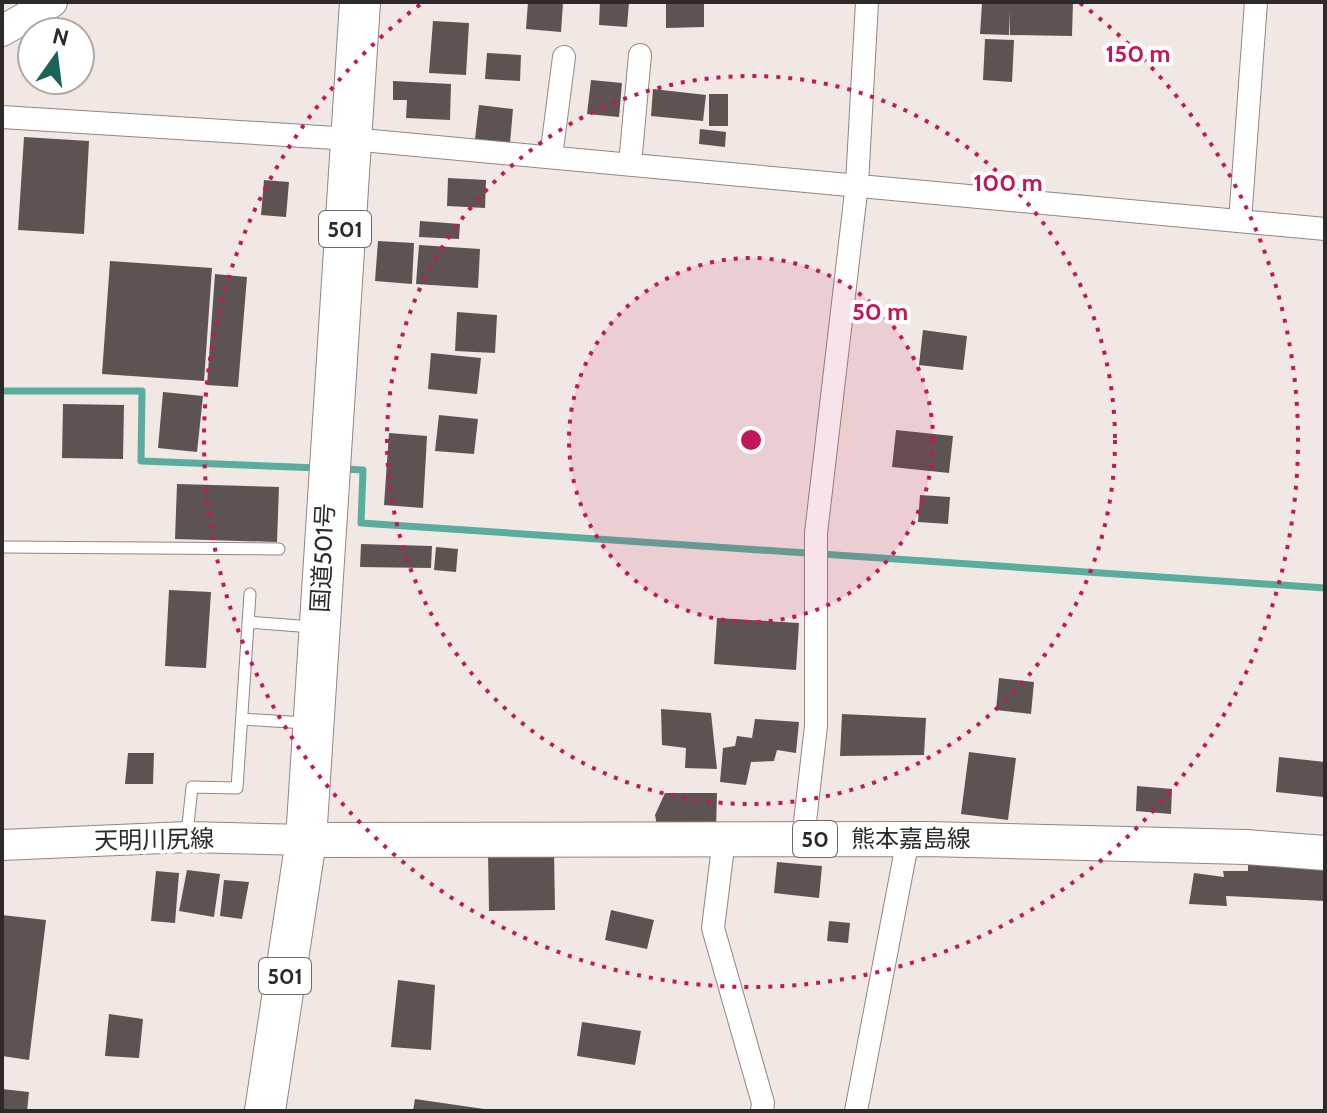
<svg xmlns="http://www.w3.org/2000/svg" width="1327" height="1113" viewBox="0 0 1327 1113" font-family="Cabin,'Noto Sans JP',sans-serif">
	<style>
		.lines { fill: none; stroke-linecap: round; stroke-linejoin: round }
		.stream { stroke: #5aac9e; stroke-width: 7 }
		.building { fill: #5d5451 }
		.lane-casing { stroke: #908783; stroke-width: 13 }
		.street-casing { stroke: #908783; stroke-width: 24 }
		.secondary-casing { stroke: #908783; stroke-width: 32 }
		.primary-casing { stroke: #908783; stroke-width: 36 }
		.highway-casing { stroke: #908783; stroke-width: 42 }
		.lane { stroke: #fff; stroke-width: 11 }
		.street { stroke: #fff; stroke-width: 22 }
		.secondary { stroke: #fff; stroke-width: 30 }
		.primary { stroke: #fff; stroke-width: 34 }
		.highway { stroke: #fff; stroke-width: 40 }
		.ring { fill: none; stroke: #c2185b; stroke-width: 4; stroke-dasharray: 4 8 }
		.labels { text-anchor: middle; stroke-width: 8; stroke-linejoin: round; paint-order: stroke }
		.shield { fill: #fff; stroke: #6d6a69; stroke-width: 2 }
		.shield-label { font-size: 22px; font-weight: bold; fill: #2e2a29 }
		.street-label { font-size: 24px; fill: #2e2a29; stroke: #fff }
		.centre { fill: #c2185b; stroke: #fff; stroke-width: 4 }
		.ring-label { font-size: 24px; text-anchor: middle; font-weight: bold; fill: #c2185b; stroke: #fff; stroke-width: 8; stroke-linejoin: round; paint-order: stroke }
	</style>
	<rect width="100%" height="100%" fill="#f1e7e3"/>
	<g class="lines">
		<path class="stream" d="M 2,391 L 142,391 L 141,461 L 319,468
			M 344,469 L 363,470 L 361,523 L 1325,588"/>
	</g>
	<path class="building" d="M 528,2 L 563,3 L 561,32 L 526,29 Z
		M 600,2 L 629,2 L 627,27 L 599,25 Z
		M 666,2 L 704,2 L 704,27 L 666,28 Z
		M 1011,2 L 1073,2 L 1072,36 L 1010,35 L 1010,12 L 1009,35 L 980,34 L 982,3 Z
		M 433,21 L 469,23 L 466,75 L 429,73 Z
		M 985,39 L 1014,40 L 1012,82 L 983,80 Z
		M 487,53 L 521,55 L 520,81 L 485,79 Z
		M 591,80 L 622,83 L 619,117 L 587,114 Z
		M 393,81 L 451,84 L 450,120 L 406,118 L 407,100 L 393,100 Z
		M 653,89 L 706,95 L 703,121 L 651,116 Z
		M 709,94 L 728,94 L 728,126 L 709,126 Z
		M 479,105 L 513,109 L 510,143 L 475,139 Z
		M 700,129 L 726,132 L 725,147 L 699,144 Z
		M 24,137 L 89,141 L 84,234 L 18,230 Z
		M 448,178 L 486,180 L 485,208 L 447,206 Z
		M 264,180 L 289,182 L 286,217 L 261,215 Z
		M 420,221 L 460,224 L 459,239 L 419,237 Z
		M 378,241 L 414,243 L 412,284 L 375,281 Z
		M 419,245 L 480,249 L 478,288 L 416,284 Z
		M 110,261 L 212,268 L 204,381 L 102,374 Z
		M 215,274 L 247,277 L 238,387 L 207,385 Z
		M 457,312 L 497,315 L 495,353 L 455,351 Z
		M 923,330 L 967,336 L 963,370 L 919,365 Z
		M 431,353 L 481,358 L 477,394 L 428,389 Z
		M 163,392 L 203,396 L 197,452 L 158,448 Z
		M 63,404 L 124,405 L 123,459 L 62,458 Z
		M 439,415 L 478,419 L 474,454 L 435,451 Z
		M 896,430 L 953,436 L 949,473 L 892,467 Z
		M 389,433 L 427,436 L 423,508 L 384,505 Z
		M 177,484 L 279,487 L 277,542 L 175,539 Z
		M 920,495 L 950,497 L 948,524 L 918,522 Z
		M 361,544 L 432,546 L 431,568 L 360,567 Z
		M 436,547 L 458,549 L 456,572 L 434,570 Z
		M 169,590 L 211,592 L 206,668 L 165,666 Z
		M 717,618 L 799,623 L 796,670 L 714,664 Z
		M 999,678 L 1034,682 L 1031,714 L 996,710 Z
		M 661,709 L 711,713 L 717,769 L 685,768 L 686,748 L 662,745 Z
		M 842,714 L 926,718 L 924,755 L 840,756 Z
		M 755,719 L 799,722 L 796,753 L 777,750 L 774,761 L 751,762 L 746,785 L 720,782 L 723,748 L 735,746 L 737,736 L 752,738 Z
		M 969,752 L 1016,758 L 1008,820 L 961,814 Z
		M 128,753 L 154,753 L 153,784 L 125,784 Z
		M 1279,757 L 1325,762 L 1323,797 L 1276,792 Z
		M 1137,786 L 1172,789 L 1171,814 L 1136,811 Z
		M 665,793 L 717,793 L 716,830 L 658,832 L 655,815 Z
		M 554,851 L 555,910 L 489,911 L 488,852 Z
		M 1248,853 L 1325,860 L 1325,901 L 1226,896 L 1227,906 L 1189,904 L 1194,873 L 1224,877 L 1223,871 L 1248,871 Z
		M 777,862 L 822,866 L 819,898 L 774,893 Z
		M 187,870 L 220,874 L 214,917 L 179,911 Z
		M 156,871 L 179,873 L 175,923 L 151,921 Z
		M 224,880 L 249,882 L 242,919 L 220,916 Z
		M 611,910 L 654,920 L 647,949 L 605,940 Z
		M 2,915 L 46,920 L 29,1060 L 2,1056 Z
		M 829,921 L 850,923 L 848,943 L 827,941 Z
		M 398,980 L 435,985 L 431,1050 L 391,1047 Z
		M 109,1014 L 143,1019 L 139,1058 L 105,1056 Z
		M 582,1022 L 641,1031 L 635,1065 L 577,1056 Z
		M 2,1089 L 29,1092 L 27,1111 L 2,1111 Z
		M 415,1099 L 484,1109 L 484,1111 L 413,1111 Z"/>
	<g class="lines">
		<defs>
			<path id="lane" d="M 2,547 L 279,549
				M 248,622 L 312,627
				M 242,719 L 305,723
				M 187,834 L 192,787 L 237,788 L 250,594"/>
			<path id="street" d="M 2,117 L 351,139 L 1325,229
				M 551,157 L 564,57
				M 630,164 L 640,55
				M 1240,221 L 1256,2
				M 724,839 L 713,928 L 763,1103 L 762,1111
				M 803,839 L 816,726 L 816,533 L 857,184 L 867,2
				M 856,1111 L 908,839"/>
			<path id="secondary" d="M 2,31 L 52,2
				M 2,845 L 187,837 L 306,840"/>
			<path id="primary" d="M 306,840 L 927,839 L 1246,847 L 1325,853"/>
			<path id="highway" d="M 265,1111 L 306,840 L 360,2"/>
		</defs>
		<use href="#lane" class="lane-casing"/>
		<use href="#street" class="street-casing"/>
		<use href="#secondary" class="secondary-casing"/>
		<use href="#primary" class="primary-casing"/>
		<use href="#highway" class="highway-casing"/>
		<use href="#lane" class="lane"/>
		<use href="#street" class="street"/>
		<use href="#secondary" class="secondary"/>
		<use href="#primary" class="primary"/>
		<use href="#highway" class="highway"/>
	</g>
	<circle cx="751" cy="440" r="182" fill="#c2185b" fill-opacity=".12"/>
	<g class="ring">
		<circle cx="751" cy="440" r="182"/>
		<circle cx="751" cy="440" r="364"/>
		<path d="M1080 3A547 547 0 1 1 422 3"/>
	</g>
	<g class="labels">
		<g class="shield">
			<rect x="319" y="211" width="52" height="36" rx="6"/>
			<rect x="793" y="821" width="44" height="36" rx="6"/>
			<rect x="259" y="958" width="52" height="36" rx="6"/>
		</g>
		<g class="shield-label">
			<text x="345" y="237">501</text>
			<text x="815" y="847">50</text>
			<text x="285" y="984">501</text>
		</g>
		<g class="street-label">
			<text transform="translate(323 558) rotate(-87)" y="8">国道501号</text>
			<text x="911" y="847">熊本嘉島線</text>
			<text transform="translate(154 840) rotate(-1)" y="8">天明川尻線</text>
		</g>
	</g>
	<circle cx="751" cy="440" r="12" class="centre"/>
	<g class="ring-label">
		<text x="1138" y="62">150 m</text>
		<text x="1008" y="191">100 m</text>
		<text x="880" y="320">50 m</text>
	</g>
	<rect width="1327" height="1113" fill="none" stroke="#2e2a29" stroke-width="8"/>
	<g transform="translate(56 56) rotate(14)"><circle r="38" fill="#ffffff" stroke="#abaaa9" stroke-width="2"/>
	<path d="M0-6L14 30L0 20L-14 30Z" fill="#196359"/>
	<text y="-12" font-size="22" font-weight="bold" text-anchor="middle" fill="#2e2a29">N</text>
	</g>
</svg>
